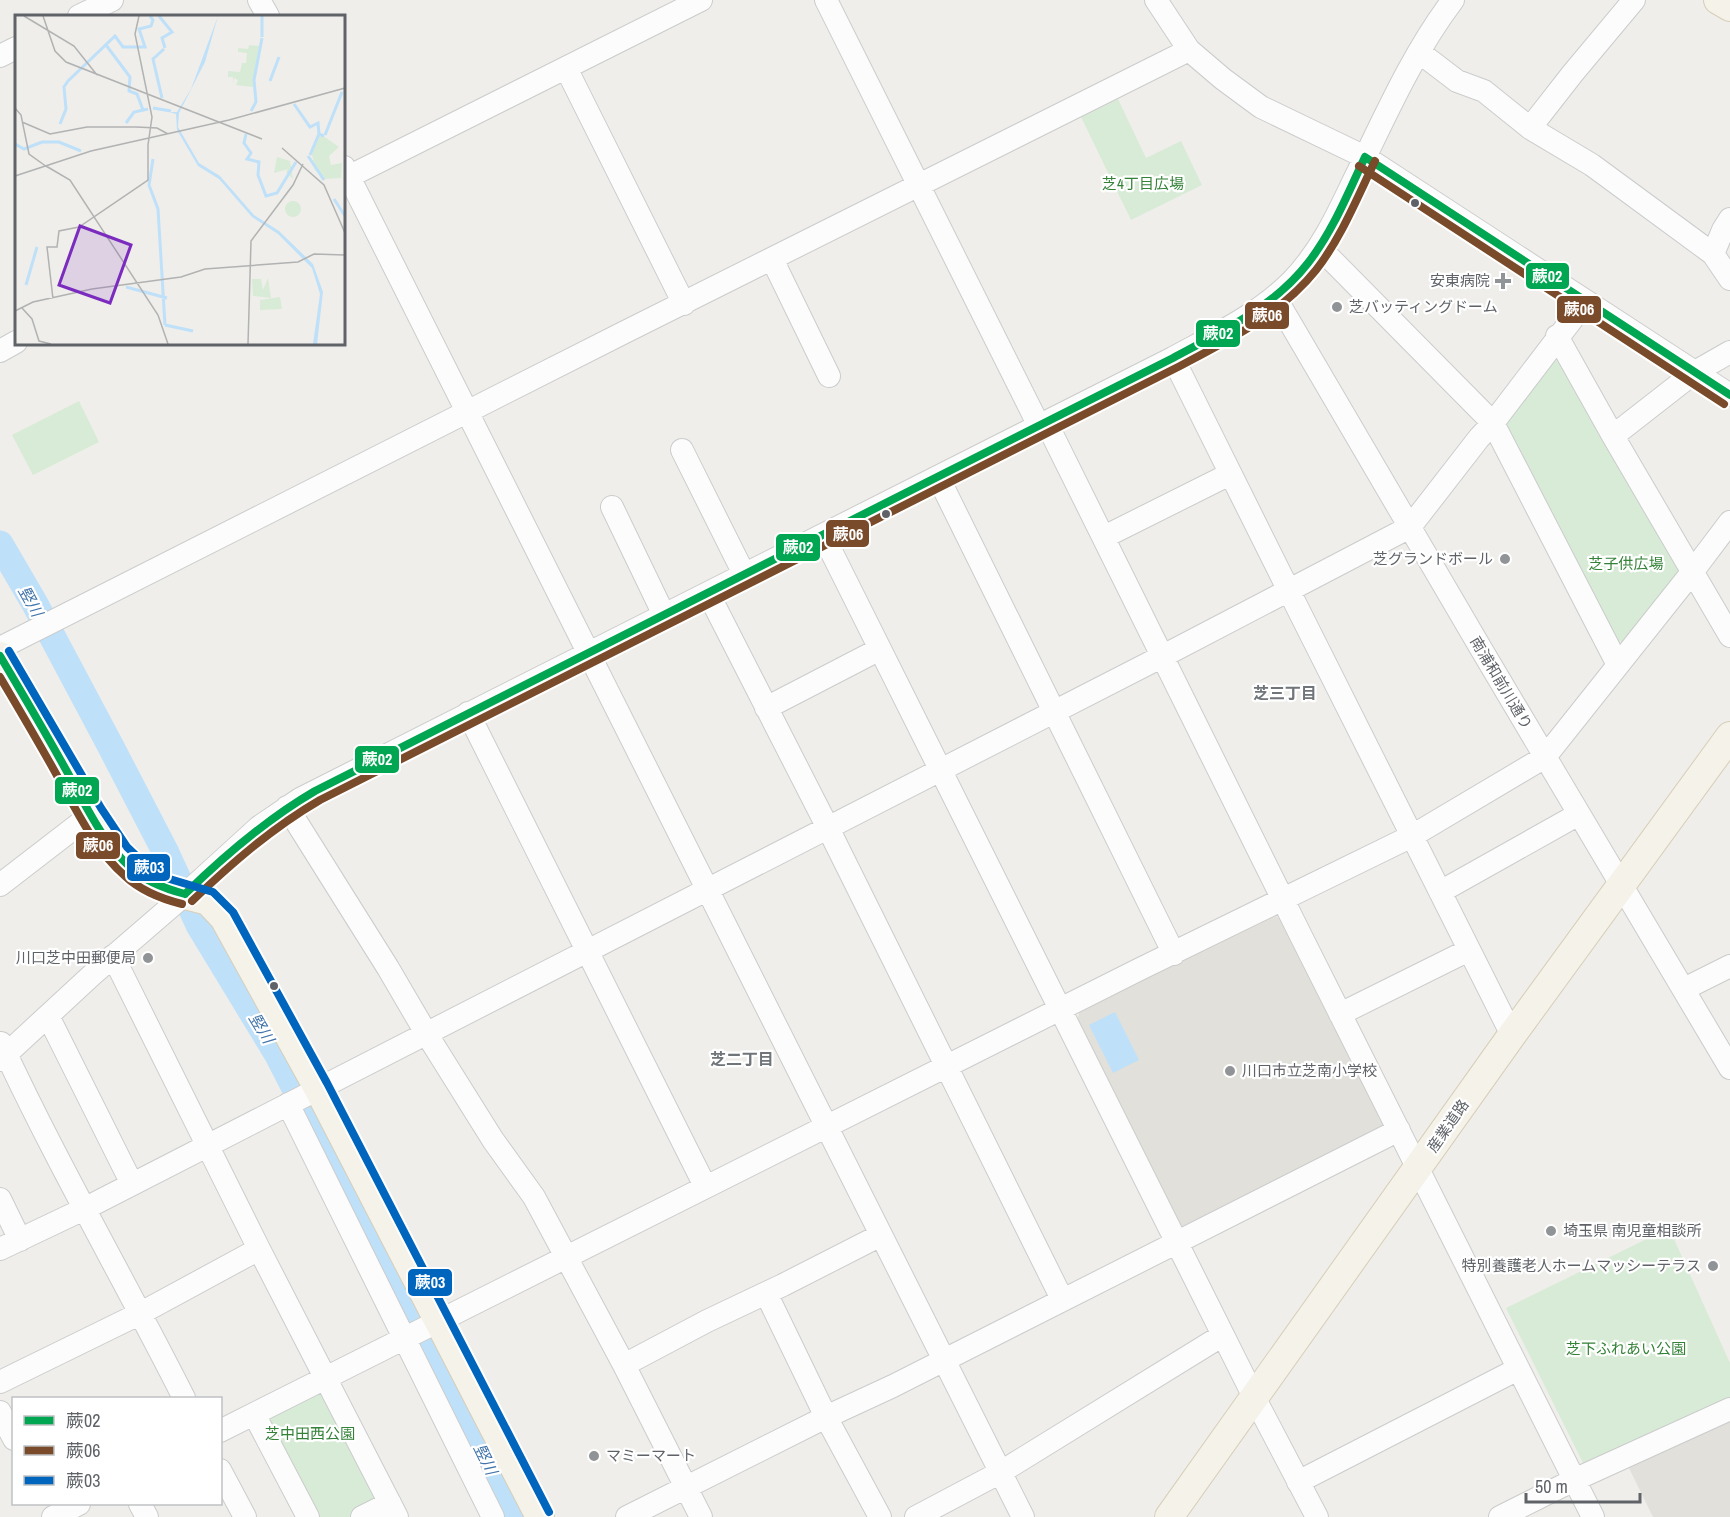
<svg xmlns="http://www.w3.org/2000/svg" width="1730" height="1517" viewBox="0 0 1730 1517" font-family="'Archivo Narrow','Noto Sans JP',sans-serif">
	<style>
		.education { fill: #e2e0da }
		.green { fill: #d8ebd6 }
		.water { fill: #bfe0f9 }
		.lines { fill: none; stroke-linecap: round; stroke-linejoin: round }
		.river { stroke: #bfe0f9; stroke-width: 27 }
		.minor-casing { stroke: #cbcccc; stroke-width: 24 }
		.major-casing { stroke: #d7ceb8; stroke-width: 30 }
		.minor { stroke: #fdfcfc; stroke-width: 22 }
		.major { stroke: #f4f2e9; stroke-width: 28 }
		.bus-1-casing { stroke: #fff; stroke-width: 12 }
		.bus-2-casing { stroke: #fff; stroke-width: 12 }
		.bus-3-casing { stroke: #fff; stroke-width: 12 }
		.bus-1 { stroke: #00a651; stroke-width: 8 }
		.bus-2 { stroke: #7a4b2a; stroke-width: 8 }
		.bus-3 { stroke: #0065bd; stroke-width: 8 }
		.bus-dot { fill: #5f6368; stroke: #fff; stroke-width: 2 }
		.poi-dot { fill: #919496; stroke: #fff; stroke-width: 2 }
		.labels { text-anchor: middle; stroke-width: 4.5; stroke-linejoin: round; paint-order: stroke }
		.park-label { font-size: 15px; fill: #348238; stroke: #fff }
		.poi-label { font-size: 15px; fill: #5f6368; stroke: #fff; text-anchor: end }
		.street-label { font-size: 15px; fill: #5f6368; stroke: #fff }
		.water-label { font-size: 16px; font-style: italic; fill: #4174aa; stroke: #fff }
		.neighbourhood-label { font-size: 16px; font-weight: bold; fill: #70757a; stroke: #fff }
		.inset-river { fill: none; stroke: #bfe0f9; stroke-width: 3 }
		.inset-road { fill: none; stroke: #b1b2b2; stroke-width: 1.5 }
		.view { fill: #7b2cbf; fill-opacity: 0.15; stroke: #7b2cbf; stroke-width: 3 }
		.inset-edge { fill: none; stroke: #5f6368; stroke-width: 3 }
		.line-badge { stroke: #fff; stroke-width: 2 }
		.badge-label { font-size: 16px; text-anchor: middle; font-weight: bold; fill: #fff }
	</style>
	<rect width="100%" height="100%" fill="#efeeea"/>
	<path class="education" d="M 1274,915 L 1285,922 L 1384,1120 L 1381,1132 L 1189,1228 L 1178,1225 L 1077,1021 L 1080,1010 Z
		M 1730,1416 L 1730,1517 L 1653,1517 L 1627,1464 Z"/>
	<path class="green" d="M 1118,99 L 1146,158 L 1181,141 L 1202,185 L 1131,220 L 1081,117 Z
		M 1564,360 L 1680,564 L 1679,574 L 1627,642 L 1613,641 L 1503,429 L 1504,418 L 1549,361 Z
		M 79,401 L 99,442 L 33,475 L 12,435 Z
		M 1669,1228 L 1730,1363 L 1730,1400 L 1589,1465 L 1583,1463 L 1506,1308 Z
		M 316,1392 L 330,1397 L 379,1497 L 377,1504 L 349,1517 L 314,1517 L 267,1424 L 270,1416 Z"/>
	<path class="water" d="M 1115,1012 L 1139,1060 L 1113,1073 L 1089,1025 Z"/>
	<g class="lines">
		<path class="river" d="M 0,544 L 35,604 L 110,745 L 166,853 L 199,925 L 278,1055 L 320,1137 L 448,1379 L 501,1484 L 514,1517"/>
		<defs>
			<path id="minor" d="M 259,0 L 268,16
				M 826,0 L 1039,426
				M 1156,0 L 1189,50 L 1223,79 L 1261,107 L 1365,157 L 1730,395
				M 79,16 L 112,0
				M 1419,52 L 1457,81 L 1484,91 L 1530,128 L 1592,165 L 1713,254 L 1730,279
				M 0,56 L 16,48
				M 566,68 L 684,304
				M 1530,128 L 1573,73 L 1634,0
				M 344,167 L 1023,1517
				M 344,179 L 701,0
				M 1319,247 L 1493,423 L 1618,665
				M 1713,254 L 1723,230 L 1730,219
				M 772,259 L 829,376
				M 1275,297 L 1480,647 L 1730,1068
				M 1557,336 L 1613,436 L 1730,636
				M 0,351 L 16,342
				M 1173,358 L 1289,591 L 1512,1035
				M 1046,422 L 1301,936 L 1593,1517
				M 1613,436 L 1695,372 L 1730,352
				M 682,450 L 744,574
				M 938,477 L 1174,954
				M 612,507 L 664,615
				M 823,535 L 1254,1397 L 1317,1517
				M 1104,537 L 1230,474
				M 708,593 L 828,828 L 1062,1299
				M 0,648 L 623,333 L 1189,50
				M 766,708 L 880,649
				M 468,713 L 705,1186
				M 287,807 L 388,968 L 426,1033 L 493,1140 L 534,1197 L 624,1365 L 701,1517
				M 0,885 L 92,814
				M 1440,892 L 1579,814
				M 113,956 L 259,1249 L 397,1517
				M 1684,989 L 1730,966
				M 1340,1014 L 1469,950
				M 48,1016 L 132,1184
				M 1,1043 C 57,1164 124,1279 184,1398
				M 0,1060 L 93,974 L 181,898 L 259,827 L 300,799 L 1173,358 C 1215,335 1258,315 1292,281 C 1320,252 1337,216 1354,180 C 1384,119 1412,54 1453,0
				M 288,1104 L 493,1517
				M 0,1199 L 20,1240
				M 0,1249 L 84,1209 L 1163,656 L 1410,527 L 1479,438 L 1493,423 L 1586,301
				M 766,1293 L 826,1417 L 880,1517
				M 624,1365 L 707,1321 L 783,1285 L 881,1235
				M 0,1382 L 141,1313 L 259,1249
				M 0,1412 L 14,1439
				M 254,1414 L 308,1517
				M 220,1431 L 1140,969 L 1412,836 L 1545,757 L 1693,571 L 1730,522
				M 220,1470 L 245,1517
				M 1298,1482 L 1518,1369
				M 140,1504 L 147,1517
				M 53,1517 L 79,1504
				M 362,1517 L 390,1503
				M 627,1517 L 826,1417 L 893,1386 L 1399,1130
				M 916,1517 L 1001,1472 L 1223,1335
				M 1500,1517 L 1574,1480 L 1730,1409"/>
			<path id="major" d="M 1718,0 L 1730,7
				M 0,656 L 92,814 L 119,854 L 132,868 L 145,879 L 158,886 L 170,891 L 208,901 L 224,918 L 318,1088 L 540,1517
				M 1169,1517 L 1512,1035 L 1730,736"/>
		</defs>
		<use href="#minor" class="minor-casing"/>
		<use href="#major" class="major-casing"/>
		<use href="#minor" class="minor"/>
		<use href="#major" class="major"/>
		<defs>
			<path id="bus-1" d="M 1365,157 L 1730,395
				M 0,656 C 22,693 44,730 65,768 C 84,802 102,842 131,868 C 146,882 166,889 185,894
				M 185,894 C 225,855 267,819 315,791 L 1173,358 C 1221,332 1274,307 1308,263 C 1333,231 1348,193 1365,157"/>
			<path id="bus-2" d="M 1359,166 L 1724,404
				M 0,677 C 20,711 41,746 60,781 C 78,813 96,851 125,876 C 141,891 162,899 182,904
				M 192,901 C 232,863 272,828 320,800 L 1178,367 C 1227,341 1280,315 1316,270 C 1341,238 1357,198 1375,161"/>
			<path id="bus-3" d="M 9,651 L 101,808 L 127,847 L 151,870 L 163,877 L 213,892 L 233,912 L 327,1083 L 549,1512"/>
		</defs>
		<use href="#bus-1" class="bus-1-casing"/>
		<use href="#bus-2" class="bus-2-casing"/>
		<use href="#bus-3" class="bus-3-casing"/>
		<use href="#bus-1" class="bus-1"/>
		<use href="#bus-2" class="bus-2"/>
		<use href="#bus-3" class="bus-3"/>
	</g>
	<g class="bus-dot">
		<circle cx="1415" cy="203" r="5"/>
		<circle cx="886" cy="514" r="5"/>
		<circle cx="274" cy="986" r="5"/>
	</g>
	<g class="poi-dot">
		<path d="M1500 272h6v6h6v6h-6v6h-6v-6h-6v-6h6z"/>
		<circle cx="1337" cy="307" r="6"/>
		<circle cx="1505" cy="559" r="6"/>
		<circle cx="148" cy="958" r="6"/>
		<circle cx="1230" cy="1071" r="6"/>
		<circle cx="1551" cy="1231" r="6"/>
		<circle cx="1713" cy="1266" r="6"/>
		<circle cx="594" cy="1456" r="6"/>
	</g>
	<g class="labels">
		<g class="park-label">
			<text x="1143" y="189">芝4丁目広場</text>
			<text x="1626" y="569">芝子供広場</text>
			<text x="1626" y="1354">芝下ふれあい公園</text>
			<text x="310" y="1439">芝中田西公園</text>
		</g>
		<g class="poi-label">
			<text x="1490" y="286">安東病院</text>
			<text x="1349" y="312" text-anchor="start">芝バッティングドーム</text>
			<text x="1493" y="564">芝グランドボール</text>
			<text x="136" y="963">川口芝中田郵便局</text>
			<text x="1242" y="1076" text-anchor="start">川口市立芝南小学校</text>
			<text x="1563" y="1236" text-anchor="start">埼玉県 南児童相談所</text>
			<text x="1701" y="1271">特別養護老人ホームマッシーテラス</text>
			<text x="606" y="1461" text-anchor="start">マミーマート</text>
		</g>
		<g class="street-label">
			<text transform="translate(1501 683) rotate(59)" y="5">南浦和前川通り</text>
			<text transform="translate(1448 1126) rotate(-55)" y="5">産業道路</text>
		</g>
		<g class="water-label">
			<text transform="translate(31 601) rotate(61)" y="6">竪川</text>
			<text transform="translate(262 1028) rotate(59)" y="6">竪川</text>
			<text transform="translate(486 1459) rotate(64)" y="6">竪川</text>
		</g>
		<g class="neighbourhood-label">
			<text x="1285" y="699">芝三丁目</text>
			<text x="742" y="1065">芝二丁目</text>
		</g>
	</g>
	<g transform="translate(15 15)">
		<rect width="330" height="330" fill="#efeeea"/>
		<path d="M 234,30 L 244,31 L 238,72 L 221,70 L 223,65 L 219,63 L 218,69 L 218,62 L 213,62 L 213,56 L 225,57 L 227,48 L 231,48 L 232,38 L 223,37 L 223,33 L 233,34 ZM 304,118 L 324,132 L 314,141 L 316,150 L 327,148 L 326,163 L 310,164 L 300,155 L 296,134 ZM 262,142 L 275,146 L 278,164 L 271,157 L 273,154 L 259,158 ZM270 194a8 8 0 1 1 16 0a8 8 0 1 1-16 0ZM 253,263 L 256,283 L 238,281 L 237,264 L 246,264 L 248,275 ZM 265,282 L 267,294 L 245,295 L 245,285 Z" fill="#d8ebd6"/>
		<path d="M 203,1 L 190,47 L 164,98 L 163,112 L 184,148 L 205,161 L 239,200 L 264,216 L 298,249 L 308,277 L 302,329 L 298,329 L 305,279 L 297,253 L 263,219 L 237,202 L 204,164 L 183,151 L 162,115 L 161,99 L 155,97 L 162,97 L 176,74 Z" fill="#bfe0f9"/>
		<path class="inset-river" d="M 144,1 L 157,17 L 147,23 L 150,33M 247,22 L 247,1M 91,30 L 115,62 L 114,76 L 122,79 L 128,95M 255,66 L 264,42M 147,83 L 138,44 L 149,34M 279,89 L 295,112 L 303,108 L 304,119M 138,93 L 156,96M 236,96 L 241,87 L 239,65 L 247,23M 111,108 L 119,97 L 133,94M 45,109 L 51,94 L 49,72 L 53,66 L 100,21 L 108,32 L 130,32 L 124,14 L 136,11 L 138,5 L 135,1M 231,119 L 229,128 L 236,138 L 232,144 L 244,147 L 243,160 L 251,181 L 262,178 L 281,147M 310,120 L 327,77M 0,129 L 9,134 L 27,127 L 44,127 L 66,136M 295,140 L 304,119 L 309,121M 293,141 L 309,165M 138,144 L 134,170 L 143,194 L 150,310M 319,184 L 330,201M 11,270 L 22,232M 111,272 L 152,283M 150,310 L 178,316"/>
		<path class="inset-road" d="M 9,1 L 59,31 L 82,60M 28,1 L 40,36 L 51,47 L 247,124M 0,93 L 6,100 L 14,139 L 32,152M 7,107 L 35,119 L 72,112 L 121,112 L 142,113 L 153,119M 267,133 L 309,170 L 330,218M 31,151 L 55,165 L 143,300 L 153,329M 0,161 L 76,136 L 214,105 L 330,73M 330,219 L 330,253M 38,284 L 32,232 L 42,232 L 44,216 L 64,212 L 133,165 L 133,130 L 137,102 L 120,19 L 124,1M 7,293 L 17,304 L 24,326 L 36,329M 0,296 L 18,287 L 77,274 L 166,262 L 190,254 L 283,247 L 299,239 L 330,240M 233,329 L 236,226 L 278,170 L 288,149"/>
		<path class="view" d="M 65,211 L 116,230 L 95,288 L 44,270 Z"/>
		<rect width="330" height="330" class="inset-edge"/>
	</g>
	<g class="line-badge">
		<rect x="1525" y="262" width="45" height="28" rx="6" fill="#00a651"/>
		<rect x="1556" y="295" width="46" height="29" rx="6" fill="#7a4b2a"/>
		<rect x="1244" y="301" width="46" height="29" rx="6" fill="#7a4b2a"/>
		<rect x="1195" y="319" width="46" height="29" rx="6" fill="#00a651"/>
		<rect x="825" y="519" width="45" height="29" rx="6" fill="#7a4b2a"/>
		<rect x="775" y="533" width="46" height="29" rx="6" fill="#00a651"/>
		<rect x="354" y="745" width="46" height="29" rx="6" fill="#00a651"/>
		<rect x="54" y="776" width="46" height="29" rx="6" fill="#00a651"/>
		<rect x="75" y="831" width="46" height="29" rx="6" fill="#7a4b2a"/>
		<rect x="126" y="853" width="45" height="29" rx="6" fill="#0065bd"/>
		<rect x="407" y="1268" width="46" height="29" rx="6" fill="#0065bd"/>
	</g>
	<g class="badge-label">
		<text x="1547" y="282">蕨02</text>
		<text x="1579" y="315">蕨06</text>
		<text x="1267" y="321">蕨06</text>
		<text x="1218" y="339">蕨02</text>
		<text x="848" y="540">蕨06</text>
		<text x="798" y="553">蕨02</text>
		<text x="377" y="765">蕨02</text>
		<text x="77" y="796">蕨02</text>
		<text x="98" y="851">蕨06</text>
		<text x="149" y="873">蕨03</text>
		<text x="430" y="1288">蕨03</text>
	</g>
	<rect x="12" y="1397" width="210" height="108" fill="#ffffff" stroke="#bfc1c3" stroke-width="1.5"/>
	<rect x="24" y="1416" width="30" height="9" fill="#00a651" stroke="#bfc1c3" stroke-width="1.5"/>
	<text x="66" y="1427" font-size="18" fill="#5f6368">蕨02</text>
	<rect x="24" y="1446" width="30" height="9" fill="#7a4b2a" stroke="#bfc1c3" stroke-width="1.5"/>
	<text x="66" y="1457" font-size="18" fill="#5f6368">蕨06</text>
	<rect x="24" y="1476" width="30" height="9" fill="#0065bd" stroke="#bfc1c3" stroke-width="1.5"/>
	<text x="66" y="1487" font-size="18" fill="#5f6368">蕨03</text>
	<path d="M1526 1493v9h114v-9" fill="none" stroke="#5f6368" stroke-width="3"/>
	<text x="1535" y="1493" font-size="18" fill="#5f6368" stroke="#ffffff" stroke-width="4.5" paint-order="stroke">50 m</text>
</svg>
